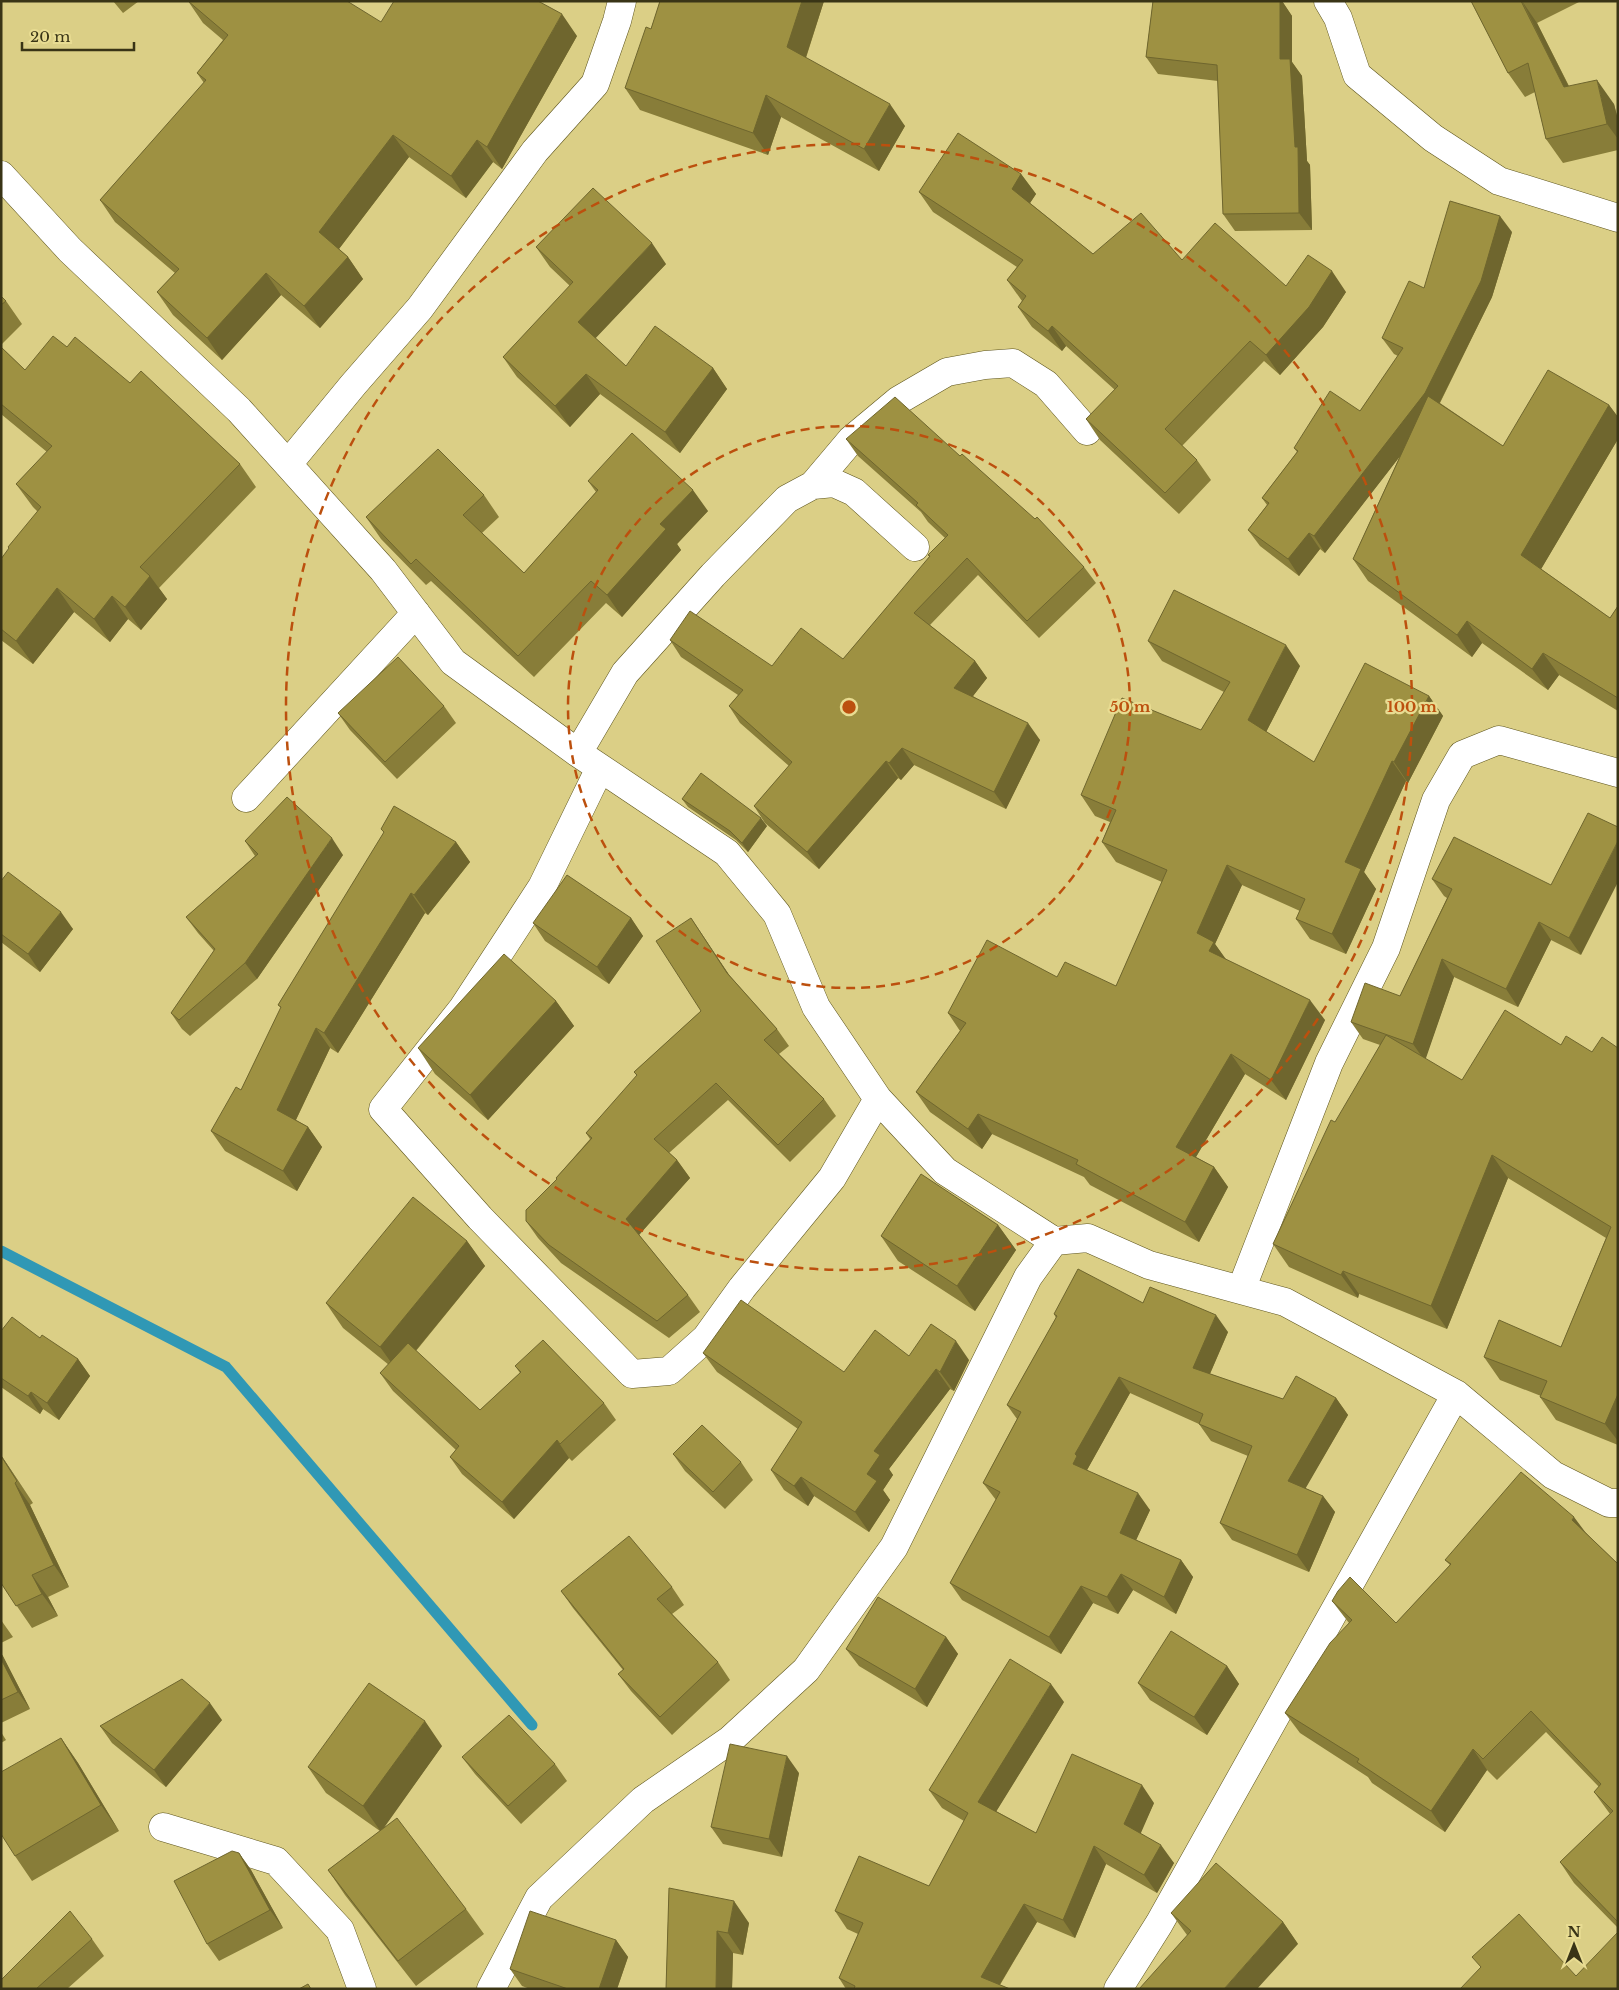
<svg xmlns="http://www.w3.org/2000/svg" width="1619" height="1990" viewBox="0 0 1619 1990" font-family="'Libre Baskerville',serif">
	<style>
		.lines { fill: none; stroke-linecap: round; stroke-linejoin: round }
		.stream { stroke: #3098b5; stroke-width: 11 }
		.street-casing { stroke: #5d541c; stroke-width: 29 }
		.street { stroke: #fff; stroke-width: 28 }
		.wall { fill: #887d39 }
		.shaded-wall { fill: #6f662e }
		.building { fill: #9e9142; stroke: #6f662e }
		.ring { fill: none; stroke: #bc500e; stroke-width: 2.5; stroke-dasharray: 9 6 }
		.centre { fill: #bc500e; stroke: #e8dc92; stroke-width: 2.5 }
		.ring-label { font-size: 15px; text-anchor: middle; font-weight: bold; fill: #bc500e; stroke: #e8dc92; stroke-width: 4.5; stroke-linejoin: round; paint-order: stroke }
	</style>
	<rect width="100%" height="100%" fill="#dbcf86"/>
	<g class="lines">
		<path class="stream" d="M 1,1251 L 226,1367 L 532,1725"/>
		<defs>
			<path id="street" d="M 1328,1 L 1338,18 L 1357,75 L 1433,138 L 1499,181 L 1618,218
				M 1,175 L 70,250 L 239,410 L 383,570 L 453,662 L 578,753 L 727,853 L 777,914 L 816,1007 L 878,1099 L 945,1171 L 1054,1241 L 1088,1238 L 1149,1265 L 1285,1302 L 1456,1394 L 1553,1475 L 1609,1503 L 1618,1503
				M 288,464 L 353,385 L 420,308 L 535,151 L 595,84 L 617,21 L 622,1
				M 813,485 L 851,440 L 899,400 L 947,372 L 985,365 L 1013,363 L 1046,384 L 1087,431
				M 578,753 L 625,673 L 713,575 L 787,499 L 813,485 L 834,483 L 854,492 L 915,547
				M 600,768 L 542,887 L 463,1008 L 383,1109 L 480,1218 L 632,1374 L 669,1371 L 706,1338 L 742,1288 L 832,1178 L 878,1099
				M 246,798 L 416,613
				M 1241,1290 L 1329,1063 L 1386,948 L 1436,800 L 1462,755 L 1499,740 L 1618,773
				M 163,1827 L 276,1861 L 340,1930 L 362,1989
				M 491,1989 L 539,1898 L 643,1800 L 730,1740 L 806,1670 L 894,1547 L 1028,1277 L 1054,1241
				M 1118,1989 L 1159,1924 L 1456,1394"/>
		</defs>
		<use href="#street" class="street-casing"/>
		<use href="#street" class="street"/>
	</g>
	<path class="wall" d="M 113,1 L 139,1 L 123,13 Z
		M 188,1 L 381,22 L 577,36 L 502,169 L 493,162 L 466,198 L 409,157 L 339,249 L 348,257 L 363,279 L 320,328 L 281,295 L 222,360 L 173,315 L 157,292 L 175,273 L 115,222 L 100,200 L 204,83 L 197,73 L 223,40 L 203,23 Z
		M 660,1 L 824,1 L 806,58 L 905,126 L 879,171 L 781,117 L 768,155 L 640,110 L 625,88 L 651,29 Z
		M 1153,1 L 1282,1 L 1292,16 L 1292,62 L 1302,76 L 1307,161 L 1310,165 L 1312,230 L 1235,231 L 1223,214 L 1218,81 L 1158,74 L 1146,57 Z
		M 1471,1 L 1581,1 L 1537,23 L 1569,86 L 1614,104 L 1618,120 L 1618,150 L 1563,163 L 1546,139 L 1535,92 L 1525,97 L 1508,73 Z
		M 1021,174 L 1036,194 L 1030,203 L 1093,254 L 1182,260 L 1286,286 L 1346,292 L 1323,327 L 1280,375 L 1264,361 L 1182,446 L 1197,460 L 1211,480 L 1179,514 L 1100,440 L 1086,419 L 1115,390 L 1066,346 L 1062,351 L 1032,327 L 1018,307 L 1022,301 L 1007,280 L 1017,267 L 933,212 L 919,192 Z
		M 1512,232 L 1492,297 L 1440,403 L 1503,446 L 1609,405 L 1618,417 L 1618,439 L 1541,569 L 1610,618 L 1618,606 L 1618,711 L 1559,675 L 1548,690 L 1482,643 L 1472,657 L 1368,581 L 1353,559 L 1400,456 L 1325,553 L 1320,549 L 1299,576 L 1260,546 L 1248,530 L 1267,505 L 1262,498 L 1297,452 L 1294,448 L 1360,411 L 1398,356 L 1394,354 L 1382,338 L 1424,288 Z
		M 536,247 L 666,264 L 595,338 L 626,366 L 713,368 L 727,389 L 680,453 L 600,394 L 570,427 L 517,377 L 503,357 L 570,286 L 550,267 Z
		M 1,296 L 6,301 L 22,324 L 1,345 Z
		M 1,347 L 25,370 L 67,347 L 130,383 L 240,464 L 256,487 L 159,588 L 167,599 L 141,630 L 128,619 L 110,642 L 74,612 L 33,664 L 1,640 L 1,559 L 9,549 L 8,547 L 38,512 L 33,507 L 16,484 L 47,452 L 1,414 Z
		M 846,439 L 960,456 L 1084,567 L 1096,583 L 1039,638 L 978,575 L 930,625 L 975,661 L 987,678 L 973,696 L 1040,740 L 1006,809 L 914,765 L 901,780 L 898,778 L 819,869 L 765,823 L 754,806 L 789,766 L 740,723 L 729,706 L 738,695 L 681,657 L 670,640 L 772,666 L 843,659 L 930,557 L 928,555 L 945,538 L 928,522 L 921,512 L 858,456 Z
		M 588,481 L 708,511 L 677,544 L 681,550 L 622,617 L 606,603 L 534,677 L 431,581 L 426,585 L 381,539 L 366,517 L 484,495 L 499,517 L 482,533 L 524,573 L 596,492 Z
		M 1148,641 L 1300,666 L 1266,732 L 1314,762 L 1429,696 L 1443,716 L 1408,783 L 1406,781 L 1364,872 L 1376,889 L 1346,954 L 1310,939 L 1296,919 L 1300,911 L 1242,885 L 1215,944 L 1226,960 L 1325,1020 L 1286,1100 L 1245,1074 L 1196,1157 L 1214,1167 L 1228,1187 L 1199,1242 L 1090,1185 L 1084,1177 L 992,1134 L 982,1149 L 930,1112 L 916,1092 L 960,1031 L 948,1013 L 1057,977 L 1116,986 L 1162,882 L 1116,862 L 1102,842 L 1110,822 L 1095,816 L 1081,795 L 1201,730 L 1224,692 L 1162,661 Z
		M 444,706 L 456,723 L 397,779 L 350,730 L 338,713 Z
		M 682,799 L 767,826 L 748,852 L 736,840 L 688,807 Z
		M 381,829 L 456,842 L 470,862 L 428,915 L 425,913 L 338,1053 L 330,1048 L 296,1120 L 308,1127 L 322,1147 L 297,1191 L 225,1151 L 211,1131 L 241,1090 L 281,1008 L 278,1005 L 384,833 Z
		M 245,841 L 343,855 L 257,979 L 190,1036 L 182,1029 L 171,1013 L 214,951 L 198,933 L 186,917 L 255,856 Z
		M 1432,879 L 1551,885 L 1581,955 L 1551,940 L 1518,1007 L 1454,977 L 1425,1059 L 1462,1080 L 1561,1045 L 1592,1052 L 1618,1048 L 1618,1445 L 1556,1420 L 1540,1397 L 1541,1396 L 1500,1380 L 1484,1357 L 1561,1347 L 1606,1238 L 1508,1178 L 1447,1329 L 1359,1294 L 1358,1298 L 1289,1267 L 1273,1244 L 1380,1045 L 1363,1039 L 1351,1022 L 1400,996 L 1447,898 L 1444,896 Z
		M 1,881 L 73,929 L 40,972 L 1,942 Z
		M 631,918 L 643,936 L 609,984 L 545,941 L 533,923 Z
		M 691,918 L 730,976 L 777,1029 L 789,1046 L 779,1054 L 824,1099 L 836,1116 L 790,1162 L 728,1100 L 669,1153 L 677,1160 L 690,1178 L 639,1235 L 688,1295 L 700,1312 L 669,1338 L 561,1263 L 538,1238 L 526,1221 L 557,1180 L 556,1178 L 590,1139 L 586,1133 L 637,1076 L 634,1072 L 701,1011 Z
		M 556,1001 L 574,1026 L 488,1120 L 435,1074 L 418,1048 Z
		M 998,1225 L 1016,1250 L 975,1311 L 898,1261 L 881,1236 Z
		M 467,1241 L 485,1266 L 416,1351 L 480,1410 L 520,1373 L 515,1366 L 604,1403 L 616,1420 L 572,1461 L 569,1458 L 514,1519 L 462,1474 L 450,1457 L 456,1450 L 393,1391 L 380,1373 L 389,1365 L 343,1328 L 326,1303 Z
		M 1143,1303 L 1228,1332 L 1210,1374 L 1283,1399 L 1336,1398 L 1348,1415 L 1305,1488 L 1323,1496 L 1335,1512 L 1309,1572 L 1232,1540 L 1220,1523 L 1248,1456 L 1211,1441 L 1199,1424 L 1130,1393 L 1087,1470 L 1150,1510 L 1136,1540 L 1181,1560 L 1193,1577 L 1176,1614 L 1133,1590 L 1118,1614 L 1093,1603 L 1061,1654 L 962,1600 L 950,1583 L 996,1500 L 983,1483 L 1017,1419 L 1007,1405 L 1056,1318 L 1054,1314 Z
		M 1,1331 L 40,1338 L 78,1359 L 90,1376 L 59,1420 L 43,1409 L 40,1414 L 1,1387 Z
		M 703,1353 L 844,1372 L 909,1356 L 969,1360 L 954,1391 L 950,1389 L 889,1469 L 893,1475 L 883,1490 L 890,1500 L 869,1532 L 814,1496 L 808,1506 L 784,1490 L 771,1470 L 798,1429 L 717,1372 Z
		M 673,1454 L 741,1462 L 753,1480 L 725,1509 L 685,1471 Z
		M 1,1455 L 33,1503 L 30,1505 L 69,1587 L 48,1597 L 58,1616 L 32,1628 L 1,1583 Z
		M 1586,1533 L 1618,1564 L 1618,1928 L 1574,1883 L 1560,1862 L 1610,1814 L 1594,1792 L 1599,1787 L 1546,1732 L 1497,1780 L 1487,1770 L 1445,1832 L 1372,1783 L 1368,1777 L 1300,1733 L 1285,1713 L 1349,1623 L 1332,1601 L 1396,1623 L 1450,1565 L 1445,1560 Z
		M 672,1587 L 684,1605 L 672,1614 L 718,1662 L 730,1680 L 672,1735 L 631,1691 L 618,1674 L 623,1670 L 573,1608 L 561,1591 Z
		M 1,1620 L 13,1637 L 1,1643 Z
		M 946,1637 L 958,1654 L 927,1707 L 859,1666 L 846,1649 Z
		M 1,1653 L 30,1709 L 1,1723 Z
		M 1227,1666 L 1239,1684 L 1207,1735 L 1150,1700 L 1138,1683 Z
		M 1064,1702 L 996,1811 L 1036,1833 L 1154,1803 L 1140,1833 L 1174,1863 L 1157,1893 L 1106,1864 L 1075,1938 L 1037,1922 L 1000,1985 L 1010,1989 L 846,1989 L 839,1978 L 858,1934 L 847,1929 L 835,1911 L 929,1886 L 964,1821 L 942,1808 L 929,1790 Z
		M 222,1720 L 166,1787 L 112,1743 L 100,1726 Z
		M 1,1732 L 6,1740 L 1,1743 Z
		M 61,1738 L 78,1763 L 119,1831 L 32,1881 L 15,1856 Z
		M 442,1746 L 383,1828 L 466,1909 L 484,1934 L 416,1986 L 345,1895 L 328,1870 L 380,1831 L 326,1793 L 308,1767 Z
		M 462,1757 L 555,1764 L 567,1781 L 521,1824 L 475,1774 Z
		M 799,1773 L 782,1857 L 723,1844 L 711,1827 Z
		M 239,1853 L 251,1870 L 283,1928 L 219,1961 L 207,1944 Z
		M 669,1888 L 749,1923 L 743,1955 L 733,1953 L 732,1989 L 666,1989 Z
		M 1171,1913 L 1283,1922 L 1298,1944 L 1187,1935 Z
		M 92,1939 L 104,1956 L 67,1989 L 1,1989 Z
		M 616,1940 L 628,1957 L 617,1989 L 530,1989 L 522,1986 L 510,1969 Z"/>
	<path class="shaded-wall" d="M 802,1 L 824,1 L 802,69 L 787,47 Z
		M 1280,1 L 1282,1 L 1292,16 L 1292,62 L 1302,76 L 1307,161 L 1310,165 L 1312,230 L 1299,213 L 1295,147 L 1280,59 Z
		M 1522,1 L 1537,23 L 1581,111 L 1564,87 Z
		M 562,14 L 577,36 L 502,169 L 487,147 Z
		M 1597,80 L 1614,104 L 1618,120 L 1618,139 L 1607,124 Z
		M 766,95 L 781,117 L 768,155 L 753,133 Z
		M 890,104 L 905,126 L 879,171 L 864,149 Z
		M 393,135 L 409,157 L 335,254 L 319,232 Z
		M 477,140 L 493,162 L 466,198 L 451,176 Z
		M 1021,174 L 1036,194 L 1026,209 L 1012,189 Z
		M 1500,216 L 1512,232 L 1492,297 L 1436,410 L 1325,553 L 1314,536 Z
		M 652,243 L 666,264 L 592,342 L 578,322 Z
		M 348,257 L 363,279 L 320,328 L 304,306 Z
		M 1332,271 L 1346,292 L 1323,327 L 1280,375 L 1266,355 Z
		M 266,273 L 281,295 L 222,360 L 207,338 Z
		M 1052,326 L 1066,346 L 1062,351 L 1048,331 Z
		M 713,368 L 727,389 L 680,453 L 665,432 Z
		M 586,374 L 600,394 L 570,427 L 555,406 Z
		M 1609,405 L 1618,417 L 1618,439 L 1537,576 L 1521,555 Z
		M 693,490 L 708,511 L 677,544 L 681,550 L 622,617 L 607,595 L 660,524 Z
		M 1309,533 L 1320,549 L 1299,576 L 1288,559 Z
		M 150,576 L 167,599 L 141,630 L 125,607 Z
		M 57,588 L 74,612 L 33,664 L 16,641 Z
		M 112,596 L 128,619 L 110,642 L 94,619 Z
		M 1467,621 L 1482,643 L 1472,657 L 1457,635 Z
		M 1286,645 L 1300,666 L 1262,740 L 1248,720 Z
		M 1543,653 L 1559,675 L 1548,690 L 1532,669 Z
		M 975,661 L 987,678 L 966,705 L 954,688 Z
		M 1429,696 L 1443,716 L 1408,783 L 1394,762 Z
		M 1028,723 L 1040,740 L 1006,809 L 994,792 Z
		M 902,748 L 914,765 L 901,780 L 889,763 Z
		M 886,761 L 898,778 L 819,869 L 807,852 Z
		M 1392,761 L 1406,781 L 1364,872 L 1376,889 L 1346,954 L 1332,934 L 1345,862 Z
		M 761,818 L 767,826 L 748,852 L 742,843 Z
		M 332,838 L 343,855 L 257,979 L 245,963 Z
		M 1618,841 L 1618,882 L 1581,955 L 1569,938 Z
		M 456,842 L 470,862 L 428,915 L 414,895 Z
		M 1227,865 L 1242,885 L 1215,944 L 1228,962 L 1223,972 L 1197,933 Z
		M 411,893 L 425,913 L 338,1053 L 324,1033 Z
		M 61,912 L 73,929 L 40,972 L 28,954 Z
		M 631,918 L 643,936 L 609,984 L 597,967 Z
		M 691,918 L 739,990 L 727,973 Z
		M 1539,922 L 1551,940 L 1518,1007 L 1506,989 Z
		M 1442,959 L 1454,977 L 1425,1061 L 1413,1044 Z
		M 1310,1000 L 1325,1020 L 1286,1100 L 1271,1080 Z
		M 556,1001 L 574,1026 L 488,1120 L 470,1095 Z
		M 316,1028 L 330,1048 L 291,1130 L 277,1110 Z
		M 1231,1054 L 1245,1074 L 1190,1167 L 1176,1147 Z
		M 978,1114 L 992,1134 L 982,1149 L 968,1129 Z
		M 308,1127 L 322,1147 L 297,1191 L 283,1171 Z
		M 1492,1155 L 1508,1178 L 1447,1329 L 1431,1306 Z
		M 677,1160 L 690,1178 L 638,1236 L 626,1219 Z
		M 1214,1167 L 1228,1187 L 1199,1242 L 1185,1222 Z
		M 998,1225 L 1016,1250 L 975,1311 L 957,1286 Z
		M 467,1241 L 485,1266 L 398,1372 L 380,1347 Z
		M 1343,1271 L 1359,1294 L 1358,1298 L 1341,1275 Z
		M 1216,1315 L 1228,1332 L 1205,1385 L 1193,1368 Z
		M 956,1341 L 969,1360 L 954,1391 L 940,1372 Z
		M 78,1359 L 90,1376 L 59,1420 L 47,1403 Z
		M 936,1369 L 950,1389 L 889,1469 L 893,1475 L 883,1490 L 890,1500 L 869,1532 L 855,1512 L 874,1451 Z
		M 1119,1377 L 1130,1393 L 1087,1470 L 1089,1473 L 1073,1464 L 1075,1454 Z
		M 31,1392 L 43,1409 L 40,1414 L 28,1396 Z
		M 1618,1394 L 1618,1441 L 1605,1424 Z
		M 1336,1398 L 1348,1415 L 1300,1498 L 1288,1481 Z
		M 557,1440 L 569,1458 L 514,1519 L 502,1502 Z
		M 1,1455 L 33,1503 L 1,1456 Z
		M 801,1477 L 814,1496 L 808,1506 L 794,1486 Z
		M 15,1483 L 30,1505 L 69,1587 L 54,1565 Z
		M 1138,1493 L 1150,1510 L 1132,1549 L 1120,1533 Z
		M 1323,1496 L 1335,1512 L 1309,1572 L 1297,1555 Z
		M 1574,1517 L 1589,1537 L 1572,1520 Z
		M 1181,1560 L 1193,1577 L 1176,1614 L 1164,1597 Z
		M 1121,1574 L 1133,1590 L 1118,1614 L 1107,1597 Z
		M 32,1575 L 48,1597 L 58,1616 L 42,1594 Z
		M 1081,1586 L 1093,1603 L 1061,1654 L 1049,1637 Z
		M 946,1637 L 958,1654 L 927,1707 L 915,1689 Z
		M 1,1653 L 3,1656 L 30,1709 L 18,1692 L 1,1659 Z
		M 1227,1666 L 1239,1684 L 1207,1735 L 1194,1717 Z
		M 1051,1684 L 1064,1702 L 991,1820 L 978,1802 Z
		M 210,1703 L 222,1720 L 166,1787 L 154,1770 Z
		M 425,1721 L 442,1746 L 381,1832 L 363,1806 Z
		M 61,1738 L 78,1763 L 119,1831 L 101,1805 Z
		M 1473,1749 L 1487,1770 L 1445,1832 L 1431,1811 Z
		M 787,1756 L 799,1773 L 782,1857 L 769,1839 Z
		M 1142,1785 L 1154,1803 L 1137,1842 L 1124,1824 Z
		M 1161,1845 L 1174,1863 L 1157,1893 L 1144,1875 Z
		M 1094,1846 L 1106,1864 L 1075,1938 L 1063,1920 Z
		M 239,1853 L 251,1870 L 283,1928 L 270,1910 Z
		M 734,1901 L 749,1923 L 743,1955 L 728,1933 Z
		M 1024,1904 L 1037,1922 L 997,1989 L 981,1977 Z
		M 1283,1922 L 1298,1944 L 1257,1989 L 1224,1989 Z
		M 717,1931 L 733,1953 L 732,1989 L 716,1989 Z
		M 616,1940 L 628,1957 L 617,1989 L 599,1989 Z"/>
	<path class="building" d="M 188,1 L 347,1 L 381,22 L 394,1 L 538,1 L 562,14 L 487,147 L 477,140 L 451,176 L 393,135 L 319,232 L 348,257 L 304,306 L 266,273 L 207,338 L 157,292 L 179,269 L 100,200 L 206,80 L 197,73 L 228,35 Z
		M 660,1 L 802,1 L 787,47 L 890,104 L 864,149 L 766,95 L 753,133 L 625,88 L 646,27 L 651,29 Z
		M 1153,1 L 1280,1 L 1280,59 L 1290,59 L 1295,147 L 1298,147 L 1299,213 L 1223,214 L 1217,65 L 1146,57 Z
		M 1471,1 L 1521,1 L 1564,87 L 1597,80 L 1607,124 L 1546,139 L 1528,63 L 1508,73 Z
		M 958,133 L 1021,174 L 1012,189 L 1093,254 L 1141,213 L 1182,260 L 1215,223 L 1286,286 L 1308,255 L 1332,271 L 1309,307 L 1266,355 L 1250,341 L 1165,429 L 1197,460 L 1165,493 L 1086,419 L 1118,386 L 1052,326 L 1048,331 L 1018,307 L 1026,296 L 1007,280 L 1023,260 L 919,192 Z
		M 593,188 L 652,243 L 578,322 L 626,366 L 655,326 L 713,368 L 665,432 L 586,374 L 555,406 L 503,357 L 573,282 L 536,247 Z
		M 1450,201 L 1500,216 L 1481,281 L 1425,393 L 1314,536 L 1309,533 L 1288,559 L 1248,530 L 1269,503 L 1262,498 L 1298,451 L 1294,448 L 1330,391 L 1360,411 L 1403,348 L 1382,338 L 1409,281 L 1424,288 Z
		M 1,296 L 6,301 L 1,305 Z
		M 53,336 L 67,347 L 75,337 L 130,383 L 141,371 L 240,464 L 140,567 L 150,576 L 125,607 L 112,596 L 94,619 L 57,588 L 16,641 L 1,629 L 1,559 L 9,548 L 8,547 L 41,507 L 16,484 L 52,446 L 1,404 L 1,347 L 25,370 Z
		M 1548,370 L 1609,405 L 1521,555 L 1610,618 L 1618,606 L 1618,698 L 1543,653 L 1532,669 L 1467,621 L 1457,635 L 1353,559 L 1428,396 L 1503,446 Z
		M 895,397 L 960,456 L 962,454 L 1035,519 L 1037,517 L 1084,567 L 1027,621 L 967,558 L 914,613 L 975,661 L 954,688 L 1028,723 L 994,792 L 902,748 L 889,763 L 886,761 L 807,852 L 754,806 L 792,762 L 729,706 L 743,690 L 670,640 L 690,611 L 772,666 L 801,628 L 843,659 L 930,556 L 928,555 L 948,535 L 916,505 L 918,503 L 846,439 Z
		M 632,433 L 693,490 L 660,524 L 666,529 L 607,595 L 591,581 L 518,656 L 416,559 L 411,564 L 366,517 L 438,449 L 484,495 L 463,515 L 524,573 L 598,490 L 588,481 Z
		M 1174,590 L 1286,645 L 1248,720 L 1314,762 L 1365,663 L 1429,696 L 1394,762 L 1392,761 L 1345,862 L 1361,869 L 1332,934 L 1296,919 L 1305,899 L 1227,865 L 1197,933 L 1214,942 L 1209,951 L 1310,1000 L 1271,1080 L 1231,1054 L 1176,1147 L 1214,1167 L 1185,1222 L 1076,1164 L 1078,1160 L 978,1114 L 968,1129 L 916,1092 L 966,1023 L 948,1013 L 987,940 L 1057,977 L 1065,962 L 1116,986 L 1167,870 L 1102,842 L 1116,810 L 1081,795 L 1122,698 L 1201,730 L 1230,682 L 1148,641 Z
		M 398,657 L 444,706 L 385,762 L 338,713 Z
		M 701,773 L 761,818 L 742,843 L 730,831 L 682,799 Z
		M 287,797 L 332,838 L 245,963 L 179,1020 L 171,1013 L 215,949 L 186,917 L 258,854 L 245,841 Z
		M 394,806 L 456,842 L 414,895 L 411,893 L 324,1033 L 316,1028 L 277,1110 L 308,1127 L 283,1171 L 211,1131 L 236,1087 L 241,1090 L 281,1007 L 278,1005 L 384,832 L 381,829 Z
		M 1588,813 L 1618,827 L 1618,841 L 1569,938 L 1539,922 L 1506,989 L 1442,959 L 1413,1044 L 1351,1022 L 1365,983 L 1400,996 L 1452,889 L 1432,879 L 1454,837 L 1551,885 Z
		M 8,872 L 61,912 L 28,954 L 1,934 L 1,881 Z
		M 567,875 L 631,918 L 597,967 L 533,923 Z
		M 691,918 L 727,973 L 777,1029 L 764,1040 L 824,1099 L 778,1145 L 716,1083 L 654,1139 L 677,1160 L 626,1219 L 688,1295 L 657,1321 L 549,1245 L 526,1221 L 526,1210 L 557,1179 L 556,1178 L 592,1138 L 586,1133 L 637,1075 L 634,1072 L 701,1011 L 656,941 Z
		M 504,954 L 556,1001 L 470,1095 L 418,1048 Z
		M 1505,1010 L 1561,1045 L 1566,1036 L 1592,1052 L 1602,1037 L 1618,1048 L 1618,1394 L 1605,1424 L 1540,1397 L 1547,1381 L 1484,1357 L 1499,1320 L 1561,1347 L 1611,1227 L 1492,1155 L 1431,1306 L 1343,1271 L 1341,1275 L 1273,1244 L 1331,1120 L 1335,1122 L 1386,1035 L 1462,1080 Z
		M 921,1174 L 998,1225 L 957,1286 L 881,1236 Z
		M 413,1197 L 467,1241 L 380,1347 L 326,1303 Z
		M 1078,1269 L 1143,1303 L 1150,1287 L 1216,1315 L 1193,1368 L 1283,1399 L 1296,1376 L 1336,1398 L 1288,1481 L 1323,1496 L 1297,1555 L 1220,1523 L 1252,1446 L 1199,1424 L 1203,1414 L 1119,1377 L 1075,1454 L 1077,1456 L 1073,1464 L 1138,1493 L 1120,1533 L 1181,1560 L 1164,1597 L 1121,1574 L 1107,1597 L 1081,1586 L 1049,1637 L 950,1583 L 1000,1492 L 983,1483 L 1021,1412 L 1007,1405 L 1057,1316 L 1054,1314 Z
		M 741,1300 L 844,1372 L 875,1330 L 909,1356 L 931,1324 L 956,1341 L 940,1372 L 936,1369 L 874,1451 L 880,1455 L 867,1474 L 877,1481 L 855,1512 L 801,1477 L 794,1486 L 771,1470 L 802,1422 L 703,1353 Z
		M 12,1317 L 40,1338 L 42,1335 L 78,1359 L 47,1403 L 31,1392 L 28,1396 L 1,1378 L 1,1331 Z
		M 543,1340 L 604,1403 L 560,1444 L 557,1440 L 502,1502 L 450,1457 L 459,1446 L 380,1373 L 408,1343 L 480,1410 L 521,1372 L 515,1366 Z
		M 702,1425 L 741,1462 L 713,1492 L 673,1454 Z
		M 1,1456 L 17,1481 L 15,1483 L 54,1565 L 32,1575 L 42,1594 L 16,1606 L 1,1583 Z
		M 1521,1472 L 1574,1517 L 1572,1520 L 1618,1564 L 1618,1922 L 1560,1862 L 1613,1811 L 1594,1792 L 1601,1784 L 1531,1711 L 1483,1759 L 1473,1749 L 1431,1811 L 1357,1762 L 1359,1759 L 1285,1713 L 1330,1643 L 1352,1620 L 1332,1601 L 1338,1591 L 1350,1577 L 1396,1623 L 1451,1564 L 1445,1560 Z
		M 629,1536 L 672,1587 L 657,1599 L 718,1662 L 660,1717 L 618,1674 L 624,1669 L 561,1591 Z
		M 878,1597 L 946,1637 L 915,1689 L 846,1649 Z
		M 1171,1631 L 1227,1666 L 1194,1717 L 1138,1683 Z
		M 1,1659 L 18,1692 L 1,1700 Z
		M 1010,1659 L 1051,1684 L 978,1802 L 1036,1833 L 1072,1754 L 1142,1785 L 1124,1824 L 1161,1845 L 1144,1875 L 1094,1846 L 1063,1920 L 1024,1904 L 981,1977 L 1010,1989 L 854,1989 L 855,1986 L 839,1978 L 863,1923 L 835,1911 L 859,1856 L 929,1886 L 968,1813 L 929,1790 Z
		M 182,1679 L 210,1703 L 154,1770 L 100,1726 Z
		M 369,1683 L 425,1721 L 363,1806 L 308,1767 Z
		M 509,1715 L 555,1764 L 508,1806 L 462,1757 Z
		M 61,1738 L 101,1805 L 15,1856 L 1,1834 L 1,1772 Z
		M 730,1744 L 787,1756 L 769,1839 L 711,1827 Z
		M 397,1818 L 466,1909 L 398,1961 L 328,1870 Z
		M 232,1851 L 239,1853 L 270,1910 L 207,1944 L 174,1881 Z
		M 1216,1863 L 1283,1922 L 1224,1989 L 1139,1989 L 1191,1931 L 1171,1913 Z
		M 669,1888 L 734,1901 L 728,1933 L 717,1931 L 716,1989 L 666,1989 Z
		M 70,1911 L 92,1939 L 36,1989 L 1,1989 L 1,1980 Z
		M 530,1911 L 616,1940 L 599,1989 L 568,1989 L 510,1969 Z
		M 1519,1914 L 1576,1976 L 1618,1932 L 1618,1989 L 1460,1989 L 1481,1967 L 1472,1957 Z
		M 308,1984 L 311,1989 L 299,1989 Z"/>
	<g class="ring">
		<circle cx="849" cy="707" r="281"/>
		<circle cx="849" cy="707" r="563"/>
	</g>
	<circle cx="849" cy="707" r="8" class="centre"/>
	<g class="ring-label">
		<text x="1130" y="712">50 m</text>
		<text x="1412" y="712">100 m</text>
	</g>
	<rect width="1619" height="1990" fill="none" stroke="#393416" stroke-width="5"/>
	<g transform="translate(1574 1945)" stroke="#e8dc92" stroke-width="4" paint-order="stroke">
	<path d="M0-4L9 19L0 12L-9 19Z" fill="#393416"/>
	<text y="-8" font-size="14" font-weight="bold" text-anchor="middle" fill="#393416">N</text>
	</g>
	<path d="M22 42v8h112v-8" fill="none" stroke="#393416" stroke-width="2.5"/>
	<text x="30" y="42" font-size="15" fill="#393416" stroke="#e8dc92" stroke-width="4" paint-order="stroke">20 m</text>
</svg>
